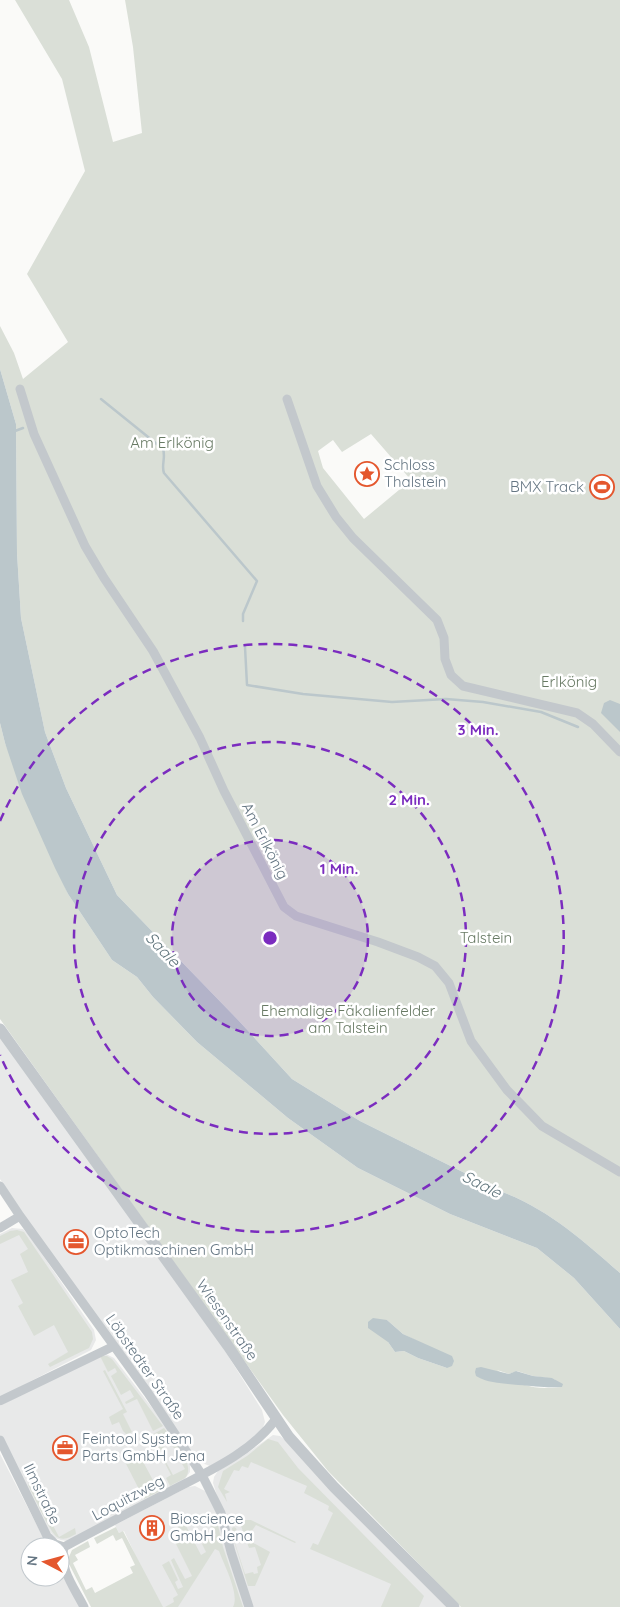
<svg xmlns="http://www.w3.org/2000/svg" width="620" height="1607" viewBox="0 0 620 1607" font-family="Quicksand,sans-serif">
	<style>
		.built { fill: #e8e9e9 }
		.green { fill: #dadfd7; fill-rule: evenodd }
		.water { fill: #bbc7cb }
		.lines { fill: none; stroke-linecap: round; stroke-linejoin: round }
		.stream { stroke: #bbc7cb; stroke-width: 2.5 }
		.minor { stroke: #c3c8cc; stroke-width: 9 }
		.tertiary { stroke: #c3c8cc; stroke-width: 11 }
		.ring { fill: none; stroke: #7b2cbf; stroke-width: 2.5; stroke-dasharray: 9 6 }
		.labels { text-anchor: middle; stroke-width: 5; stroke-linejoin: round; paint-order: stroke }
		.park-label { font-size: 15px; fill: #687a64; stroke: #fff }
		.poi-label { font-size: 15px; fill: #657683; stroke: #fff; text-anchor: start }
		.street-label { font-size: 15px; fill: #657683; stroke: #fff }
		.water-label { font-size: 16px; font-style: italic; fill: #60757c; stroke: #fff }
		.centre { fill: #7b2cbf; stroke: #fff; stroke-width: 2.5 }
		.ring-label { font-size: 15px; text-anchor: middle; font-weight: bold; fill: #7b2cbf; stroke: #fff; stroke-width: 5; stroke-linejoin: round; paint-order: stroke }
	</style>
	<rect width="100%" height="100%" fill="#fafaf8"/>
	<path class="built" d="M 0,1037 L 222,1346 L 262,1410 L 265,1422 L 262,1430 L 239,1450 L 210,1466 L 199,1462 L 169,1418 L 65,1276 L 0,1179 Z
		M 12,1228 L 23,1229 L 29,1235 L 94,1330 L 96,1340 L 91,1350 L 0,1397 L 0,1234 Z
		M 106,1354 L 114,1358 L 163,1422 L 190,1464 L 190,1472 L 184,1480 L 67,1541 L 61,1540 L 55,1538 L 50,1532 L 0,1435 L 0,1406 L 96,1356 Z
		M 273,1435 L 280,1436 L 285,1440 L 447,1607 L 253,1607 L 213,1483 L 214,1477 L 218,1471 L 243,1456 Z
		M 0,1454 L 43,1537 L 52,1547 L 30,1547 L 30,1577 L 60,1577 L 60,1568 L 80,1607 L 0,1607 Z
		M 195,1486 L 207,1492 L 217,1511 L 245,1607 L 160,1607 L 124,1531 L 119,1533 L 115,1525 L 188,1487 Z"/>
	<path class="green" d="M 15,0 L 69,0 L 89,47 L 113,142 L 142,133 L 133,47 L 125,0 L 620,0 L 620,1273 C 585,1242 549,1210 505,1193 L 360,1121 L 292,1079 L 239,1021 L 117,895 L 66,788 L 45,732 L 21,618 L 17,553 L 16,424 L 0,369 L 0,326 L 14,353 L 23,379 L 68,342 L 27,274 L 85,171 L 62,79 ZM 371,434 L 411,480 L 364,519 L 323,468 L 318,451 L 333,440 L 342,452 Z
		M 0,723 L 5,743 L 68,894 L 112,960 L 137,977 L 153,997 L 197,1042 L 288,1118 L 358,1168 L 450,1214 L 537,1248 L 574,1278 L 620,1329 L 620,1607 L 461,1607 L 328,1471 L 283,1415 L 0,1019 ZM 387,1320 L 403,1334 L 423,1344 L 447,1368 L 418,1358 L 404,1351 L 395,1352 L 388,1342 ZM 497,1370 L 509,1374 L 517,1371 L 533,1376 L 554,1379 L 561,1387 C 530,1390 522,1386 497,1370 Z
		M 17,1230 L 24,1232 L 92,1332 L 93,1339 L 89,1348 L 50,1367 L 48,1364 L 68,1352 L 54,1325 L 34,1336 L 18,1306 L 23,1303 L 11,1280 L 28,1272 L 20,1254 L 28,1249 L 19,1235 L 0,1244 L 0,1236 L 10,1231 Z
		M 100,1356 L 107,1356 L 112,1359 L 163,1426 L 153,1431 L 137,1399 L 126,1404 L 125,1402 L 134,1397 L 130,1390 L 121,1395 L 111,1376 L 117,1372 L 115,1368 L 108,1372 Z
		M 105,1370 L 127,1412 L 123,1414 L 132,1432 L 127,1435 L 123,1431 L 119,1422 L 112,1425 L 109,1417 L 123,1409 L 103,1371 Z
		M 164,1428 C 172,1438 197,1465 185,1478 C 181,1481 174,1483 170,1486 L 166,1478 L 171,1475 L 157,1448 L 151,1450 L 150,1448 L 152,1446 L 165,1447 L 160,1451 L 173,1475 L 185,1469 L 182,1464 L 185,1462 L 182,1456 L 179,1457 L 178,1455 L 180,1454 L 177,1448 L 174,1448 L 171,1444 L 155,1441 L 150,1436 Z
		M 268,1439 L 278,1442 L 298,1468 L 424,1596 L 419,1607 L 381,1607 L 391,1584 L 310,1549 L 313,1543 L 318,1545 L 333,1513 L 328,1510 L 329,1506 L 304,1493 L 307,1486 L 251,1462 L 248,1468 L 242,1466 L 239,1471 L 234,1470 L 224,1489 L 230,1492 L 225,1494 L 227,1502 L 218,1487 L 223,1471 L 247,1456 Z
		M 143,1450 L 145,1453 L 140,1456 L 155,1484 L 160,1482 L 162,1490 L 144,1499 L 123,1458 L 126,1453 L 135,1454 Z
		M 31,1483 L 59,1537 L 75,1528 L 76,1534 C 70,1537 64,1541 57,1537 C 50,1533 33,1494 28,1485 Z
		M 241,1520 L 251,1520 L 296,1542 L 295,1543 L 256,1525 L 246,1539 L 270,1552 L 255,1586 L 248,1586 L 233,1538 L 232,1528 L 234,1527 L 236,1528 L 240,1541 L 235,1543 L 245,1574 L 253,1572 L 254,1574 L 258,1573 L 257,1567 L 261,1565 L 255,1547 L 249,1548 L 240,1523 Z
		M 217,1521 L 223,1547 L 243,1607 L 233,1607 C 240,1594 224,1565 219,1551 L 215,1549 L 178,1607 L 165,1607 L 174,1602 L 173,1598 L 178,1595 L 162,1565 L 169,1561 L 178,1580 L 175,1582 L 178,1589 L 183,1587 L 171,1560 L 174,1558 L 185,1579 L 192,1576 L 170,1532 L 185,1524 L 201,1555 L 206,1552 L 202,1544 L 216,1535 L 210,1524 Z
		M 116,1527 L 119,1533 L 123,1531 L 163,1607 L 91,1607 L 69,1564 L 68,1559 L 72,1550 L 88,1541 L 90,1547 L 75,1555 L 78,1560 L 73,1563 L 86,1590 L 92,1587 L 95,1593 L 133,1573 L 130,1567 L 135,1565 L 122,1538 L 116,1541 L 113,1535 L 97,1544 L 94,1538 Z"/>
	<path class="water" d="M 0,369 L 16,424 L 17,553 L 21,618 L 45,732 L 66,788 L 117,895 L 239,1021 L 292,1079 L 360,1121 L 505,1193 C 549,1210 585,1242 620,1273 L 620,1329 L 574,1278 L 537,1248 L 450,1214 L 358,1168 L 288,1118 L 197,1042 L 153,997 L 137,977 L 112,960 L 68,894 L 55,868 L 22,794 L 5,743 L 0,723 Z
		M 610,700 L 620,704 L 620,732 L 601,713 L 604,703 Z
		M 373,1318 L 387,1320 L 403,1334 L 452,1356 L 454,1361 L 452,1366 L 447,1368 L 418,1358 L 404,1351 L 395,1352 L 388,1342 L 368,1328 L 368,1322 Z
		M 481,1367 L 509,1374 L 516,1371 L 533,1376 L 552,1378 L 563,1384 L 562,1387 C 545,1388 534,1386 518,1385 C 503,1383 490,1384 476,1376 L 475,1372 L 476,1368 Z"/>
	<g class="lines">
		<path class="stream" d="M 101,399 L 163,449 C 166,458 161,465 164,473 L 257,581 L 243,614 L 243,621
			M 15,431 L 23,428
			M 245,647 L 247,685 L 303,694 L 392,702 L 446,699 L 483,702 L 541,712 L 578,727"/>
		<path class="minor" d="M 20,389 L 34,434 L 85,546 L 104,578 L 153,651 L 200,738 L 224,791 L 284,907 L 296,916 L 378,942 L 418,957 L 435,966 L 449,983 L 471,1041 L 507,1090 L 542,1126 L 620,1172
			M 287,399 L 317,486 L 336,517 L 353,538 L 437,620 L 444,638 L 445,659 L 451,675 L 463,686 L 577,713 L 593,724 L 620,752
			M 0,1186 L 20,1216 L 148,1393 L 202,1475 L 221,1513 L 231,1552 L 249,1607
			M 0,1228 L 20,1216
			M 0,1401 L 114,1346
			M 0,1440 L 47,1536 L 55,1544 L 64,1547
			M 64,1547 C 99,1528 134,1510 169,1492 C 207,1472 250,1454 276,1419
			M 64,1547 C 59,1569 74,1587 84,1607"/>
		<path class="tertiary" d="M 0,1029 L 228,1346 L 289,1437 L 334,1487 L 454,1607"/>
	</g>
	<circle cx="270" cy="938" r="98" fill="#7b2cbf" fill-opacity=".12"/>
	<g class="ring">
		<circle cx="270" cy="938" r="98"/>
		<circle cx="270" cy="938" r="196"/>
		<path d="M0 821A294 294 0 1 1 0 1055"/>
	</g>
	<defs>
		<symbol id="sight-ring" viewBox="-11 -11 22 22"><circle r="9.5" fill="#fff" stroke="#e4572e" stroke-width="1.5"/><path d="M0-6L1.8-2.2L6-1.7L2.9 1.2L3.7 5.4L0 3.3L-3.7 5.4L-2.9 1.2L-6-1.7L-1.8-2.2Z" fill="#e4572e"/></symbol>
		<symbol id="stadium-ring" viewBox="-11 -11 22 22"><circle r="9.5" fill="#fff" stroke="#e4572e" stroke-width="1.5"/><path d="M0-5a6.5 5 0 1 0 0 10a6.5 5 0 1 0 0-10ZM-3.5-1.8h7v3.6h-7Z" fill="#e4572e"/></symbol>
		<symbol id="office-ring" viewBox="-11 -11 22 22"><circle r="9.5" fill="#fff" stroke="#e4572e" stroke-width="1.5"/><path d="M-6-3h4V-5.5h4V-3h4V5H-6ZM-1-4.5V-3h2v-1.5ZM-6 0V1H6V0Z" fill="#e4572e"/></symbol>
		<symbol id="building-ring" viewBox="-11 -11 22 22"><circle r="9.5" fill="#fff" stroke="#e4572e" stroke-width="1.5"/><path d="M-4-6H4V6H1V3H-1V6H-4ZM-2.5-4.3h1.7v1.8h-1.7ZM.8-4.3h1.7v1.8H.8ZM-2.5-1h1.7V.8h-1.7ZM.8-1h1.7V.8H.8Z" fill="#e4572e"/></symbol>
	</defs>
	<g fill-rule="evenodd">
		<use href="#sight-ring" x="353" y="460" width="28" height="28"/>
		<use href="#stadium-ring" x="588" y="473" width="28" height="28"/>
		<use href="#office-ring" x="62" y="1228" width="28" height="28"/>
		<use href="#office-ring" x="51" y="1434" width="28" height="28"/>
		<use href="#building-ring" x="138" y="1514" width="28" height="28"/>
	</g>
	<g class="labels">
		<g class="park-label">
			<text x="172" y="448">Am Erlkönig</text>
			<text x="569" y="687">Erlkönig</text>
			<text x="486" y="943">Talstein</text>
			<text x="348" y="1016">Ehemalige Fäkalienfelder<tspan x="348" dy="17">am Talstein</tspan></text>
		</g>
		<g class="poi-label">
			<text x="384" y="470">Schloss<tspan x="384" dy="17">Thalstein</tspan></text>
			<text x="584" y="492" text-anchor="end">BMX Track</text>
			<text x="94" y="1238">OptoTech<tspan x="94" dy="17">Optikmaschinen GmbH</tspan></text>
			<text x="82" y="1444">Feintool System<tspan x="82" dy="17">Parts GmbH Jena</tspan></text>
			<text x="170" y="1524">Bioscience<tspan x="170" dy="17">GmbH Jena</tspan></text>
		</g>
		<g class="street-label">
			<text transform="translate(265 841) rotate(63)" y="5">Am Erlkönig</text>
			<text transform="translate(227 1320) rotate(55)" y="5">Wiesenstraße</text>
			<text transform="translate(145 1367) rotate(55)" y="5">Löbstedter Straße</text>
			<text transform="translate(42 1494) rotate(64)" y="5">Ilmstraße</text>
			<text transform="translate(128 1498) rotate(-28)" y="5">Loquitzweg</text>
		</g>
		<g class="water-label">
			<text transform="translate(163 949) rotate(46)" y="6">Saale</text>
			<text transform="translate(482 1184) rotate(27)" y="6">Saale</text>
		</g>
	</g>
	<circle cx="270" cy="938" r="8" class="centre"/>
	<g class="ring-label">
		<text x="478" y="735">3 Min.</text>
		<text x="409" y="805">2 Min.</text>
		<text x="339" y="874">1 Min.</text>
	</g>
	<g transform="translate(45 1562) rotate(276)"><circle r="24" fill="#ffffff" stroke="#c1c8cd"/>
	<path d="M0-4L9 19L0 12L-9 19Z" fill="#e4572e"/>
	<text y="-8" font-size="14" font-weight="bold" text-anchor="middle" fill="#657683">N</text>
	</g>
</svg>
